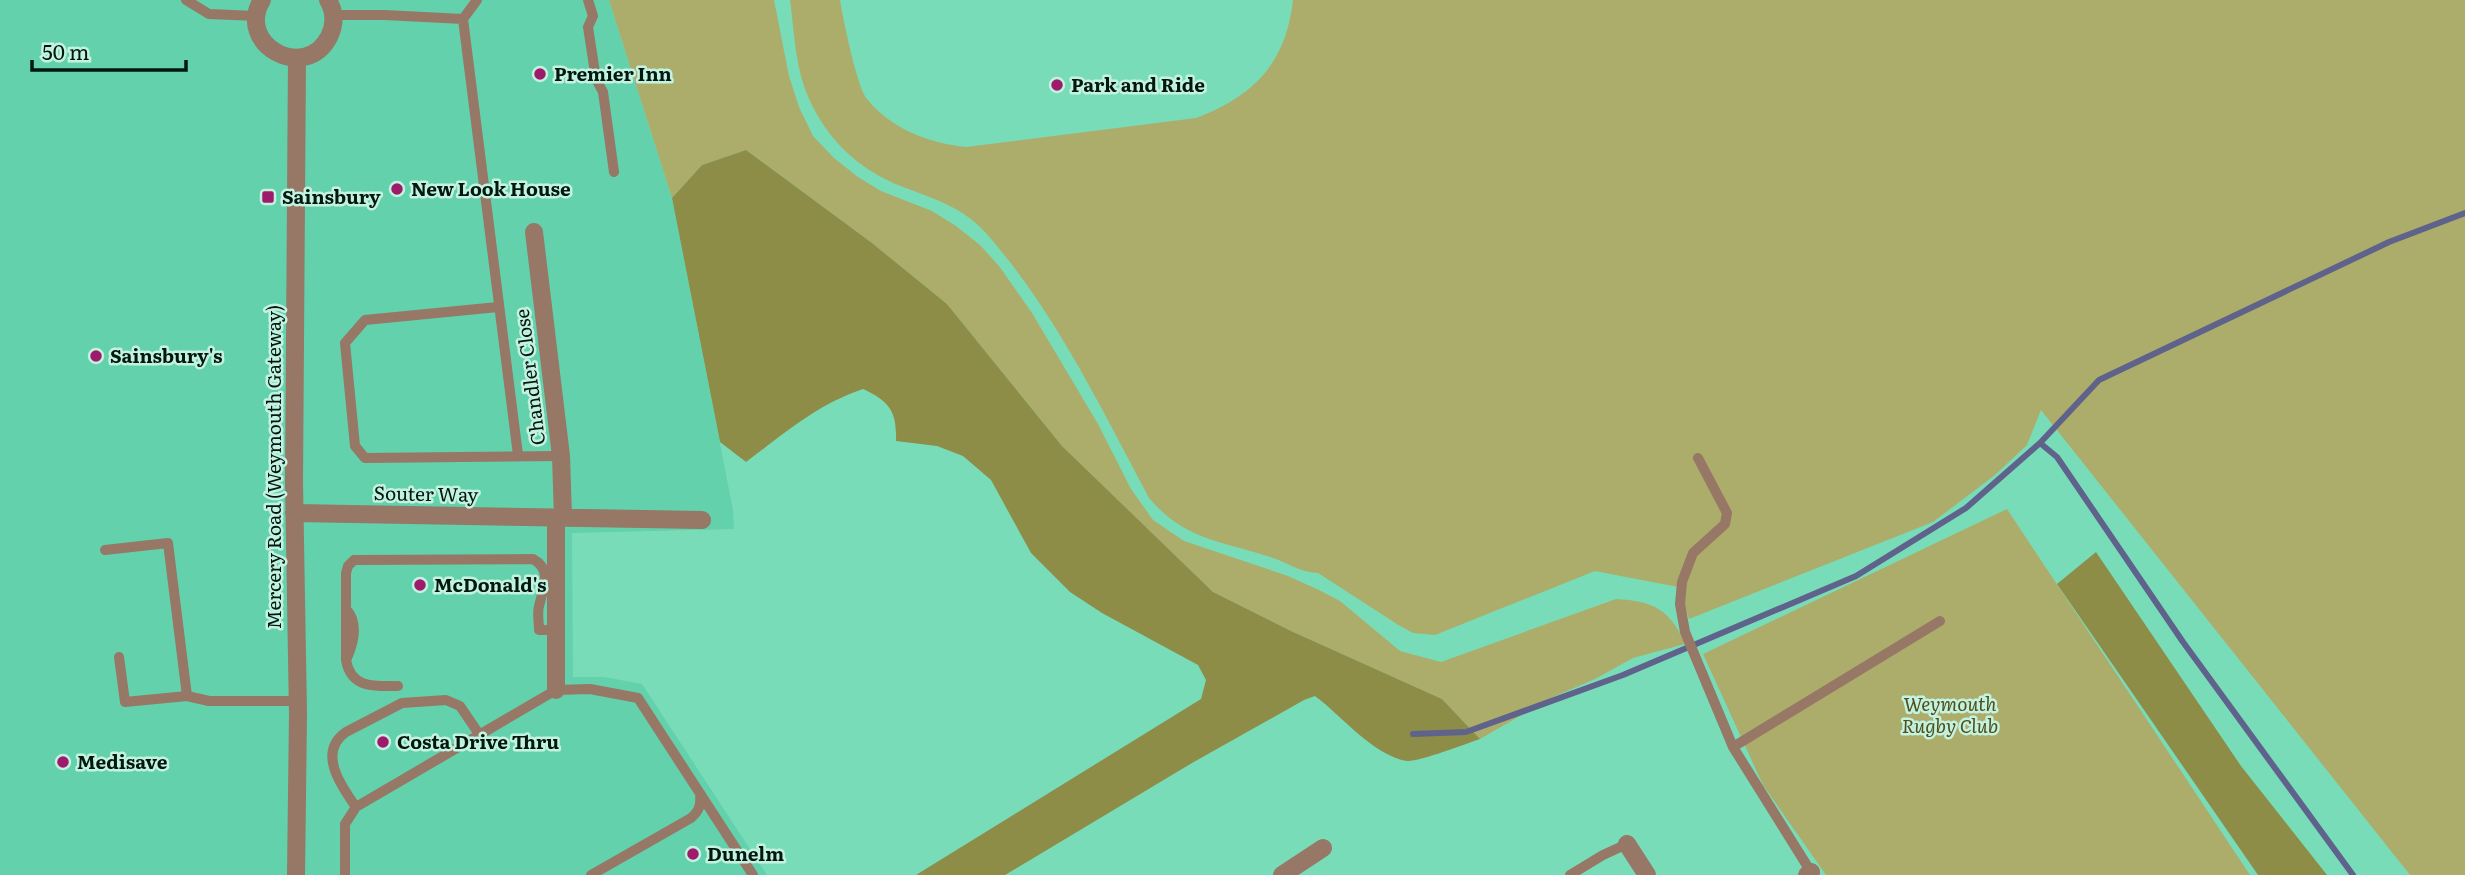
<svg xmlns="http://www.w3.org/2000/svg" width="2465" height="875" viewBox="0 0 2465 875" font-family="Literata,serif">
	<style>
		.built { fill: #62d1ac }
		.green { fill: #acad6a }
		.forest { fill: #8d8d48 }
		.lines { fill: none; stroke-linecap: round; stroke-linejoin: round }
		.stream { stroke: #5f628a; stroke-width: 6 }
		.lane { stroke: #977766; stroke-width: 10 }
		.street { stroke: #977766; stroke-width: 18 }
		.poi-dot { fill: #9e1b6c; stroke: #c4f2e0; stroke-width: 2.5 }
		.labels { text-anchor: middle; stroke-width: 5; stroke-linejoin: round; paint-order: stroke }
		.poi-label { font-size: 19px; font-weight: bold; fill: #00180f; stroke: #c4f2e0; text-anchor: start }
		.street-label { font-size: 19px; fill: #00180f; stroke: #c4f2e0 }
		.park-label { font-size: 19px; font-style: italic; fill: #504f1a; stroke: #c4f2e0 }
	</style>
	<rect width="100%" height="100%" fill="#79dcb9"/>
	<path class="built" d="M 0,0 L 609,0 L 672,198 L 733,510 L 734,529 L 572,533 L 573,677 L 604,677 L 642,684 L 767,875 L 0,875 Z"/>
	<path class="green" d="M 609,0 L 774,0 L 789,76 L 799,107 L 813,136 L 834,158 L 858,177 L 881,191 L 932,211 L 956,226 L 980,245 L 999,266 L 1032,313 L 1098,424 L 1131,489 L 1153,520 L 1184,541 L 1288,576 L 1319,590 L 1340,601 L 1400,651 L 1441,662 L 1616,599 C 1653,601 1670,609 1685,644 L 1633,658 L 1595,679 L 1553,697 L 1480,739 L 1442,699 L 1291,631 L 1213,592 L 1062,446 L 947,304 L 872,243 L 746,150 L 702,165 L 672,198 Z
		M 790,0 L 840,0 C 843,18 857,87 867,99 C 891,129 929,143 966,147 L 1196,118 C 1254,96 1286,63 1293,0 L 2465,0 L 2465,875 L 2410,875 L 2041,410 L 2027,445 L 1995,475 L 1933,522 L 1689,619 L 1678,587 L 1595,571 L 1435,635 L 1413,633 L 1400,626 L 1318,573 C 1303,573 1289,564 1276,559 C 1225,541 1186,542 1149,498 C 1100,406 1054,310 985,232 C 964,208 932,198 903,187 C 856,169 823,136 805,89 C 795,62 794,29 790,0 Z
		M 2007,509 L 2250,875 L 1826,875 L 1763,785 L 1703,654 Z"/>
	<path class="forest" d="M 746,150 L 872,243 L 947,304 L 1062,446 L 1213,592 L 1291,631 L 1442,699 L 1480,739 C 1466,744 1418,762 1407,761 C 1374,756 1342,716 1315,696 L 1304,700 L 1192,763 L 1005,875 L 916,875 L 1201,699 L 1206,680 L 1198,665 L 1102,613 L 1070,592 L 1031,553 L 991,480 L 963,456 L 937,446 L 896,441 C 897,411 889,401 863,389 C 816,405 785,433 746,462 L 720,442 L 672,198 L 702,165 Z
		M 2096,552 L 2241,766 L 2327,875 L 2258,875 L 2057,584 Z"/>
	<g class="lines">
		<path class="stream" d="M 2040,443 L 2057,457 L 2183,642 L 2353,875
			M 1413,734 L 1466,732 L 1623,675 L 1856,576 L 1966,508 L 2040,443 L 2099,380 L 2389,242 L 2465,213"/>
		<path class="lane" d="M 186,0 L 209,14 L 257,16
			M 588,0 L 593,16 L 588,27 L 596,79 L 603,92 L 614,172
			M 334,15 L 385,15 L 463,19 L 477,0
			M 463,19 L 518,455
			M 498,307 L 365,320 L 345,343 L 355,446 L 365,458 L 561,456
			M 1698,458 L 1727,513 L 1725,524 L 1693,553 L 1682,582 L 1680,604 L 1685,632 L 1733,747 L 1811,872
			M 105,550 L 168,543 L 187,696 L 209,701 L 297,701
			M 346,609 C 359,623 354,642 347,658
			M 119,657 L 125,702 L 187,696
			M 398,686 C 375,686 351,689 346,660 L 346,573 L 348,566 L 354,560 L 533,559 C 553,570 543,589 539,606 C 537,613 539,622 539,630 L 556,630
			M 1733,747 L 1940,621
			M 356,807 C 341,786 317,752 346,732 L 402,703 L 446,700 L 460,706 L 479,734
			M 345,875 L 345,824 L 356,807 L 556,690 L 590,689 L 638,698 L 753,875
			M 591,875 L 691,818 C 700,810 701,805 700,793
			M 1570,875 L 1603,855 L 1627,844"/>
		<path class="street" d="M 262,0 C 235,44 305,83 329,37 C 335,25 335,12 328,0
			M 534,232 L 561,456 L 563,517
			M 294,513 L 702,520
			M 556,517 L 556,690
			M 1627,844 L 1647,875
			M 296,875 L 298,714 L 294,483 L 297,58
			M 1282,875 L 1323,848
			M 1807,875 L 1811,872"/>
	</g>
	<g class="poi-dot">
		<circle cx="540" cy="74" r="7"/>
		<circle cx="1057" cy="85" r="7"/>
		<circle cx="397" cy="189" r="7"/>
		<rect x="261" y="190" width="14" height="14" rx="3.5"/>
		<circle cx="96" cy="356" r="7"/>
		<circle cx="420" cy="585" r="7"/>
		<circle cx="383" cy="742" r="7"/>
		<circle cx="63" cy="762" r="7"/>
		<circle cx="693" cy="854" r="7"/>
	</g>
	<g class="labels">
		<g class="poi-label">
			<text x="554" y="81">Premier Inn</text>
			<text x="1071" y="92">Park and Ride</text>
			<text x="411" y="196">New Look House</text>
			<text x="282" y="204">Sainsbury</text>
			<text x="110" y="363">Sainsbury's</text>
			<text x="434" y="592">McDonald's</text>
			<text x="397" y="749">Costa Drive Thru</text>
			<text x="77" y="769">Medisave</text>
			<text x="707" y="861">Dunelm</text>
		</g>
		<g class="street-label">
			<text transform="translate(530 377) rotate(-97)" y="7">Chandler Close</text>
			<text transform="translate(274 467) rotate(-90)" y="7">Mercery Road (Weymouth Gateway)</text>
			<text transform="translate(426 494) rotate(1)" y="7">Souter Way</text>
		</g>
		<g class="park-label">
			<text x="1950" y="711">Weymouth<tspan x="1950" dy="22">Rugby Club</tspan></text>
		</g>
	</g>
	<path d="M32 60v10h154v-10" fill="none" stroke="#00180f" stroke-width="3.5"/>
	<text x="42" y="60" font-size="21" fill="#00180f" stroke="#c4f2e0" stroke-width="5" paint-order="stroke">50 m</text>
</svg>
